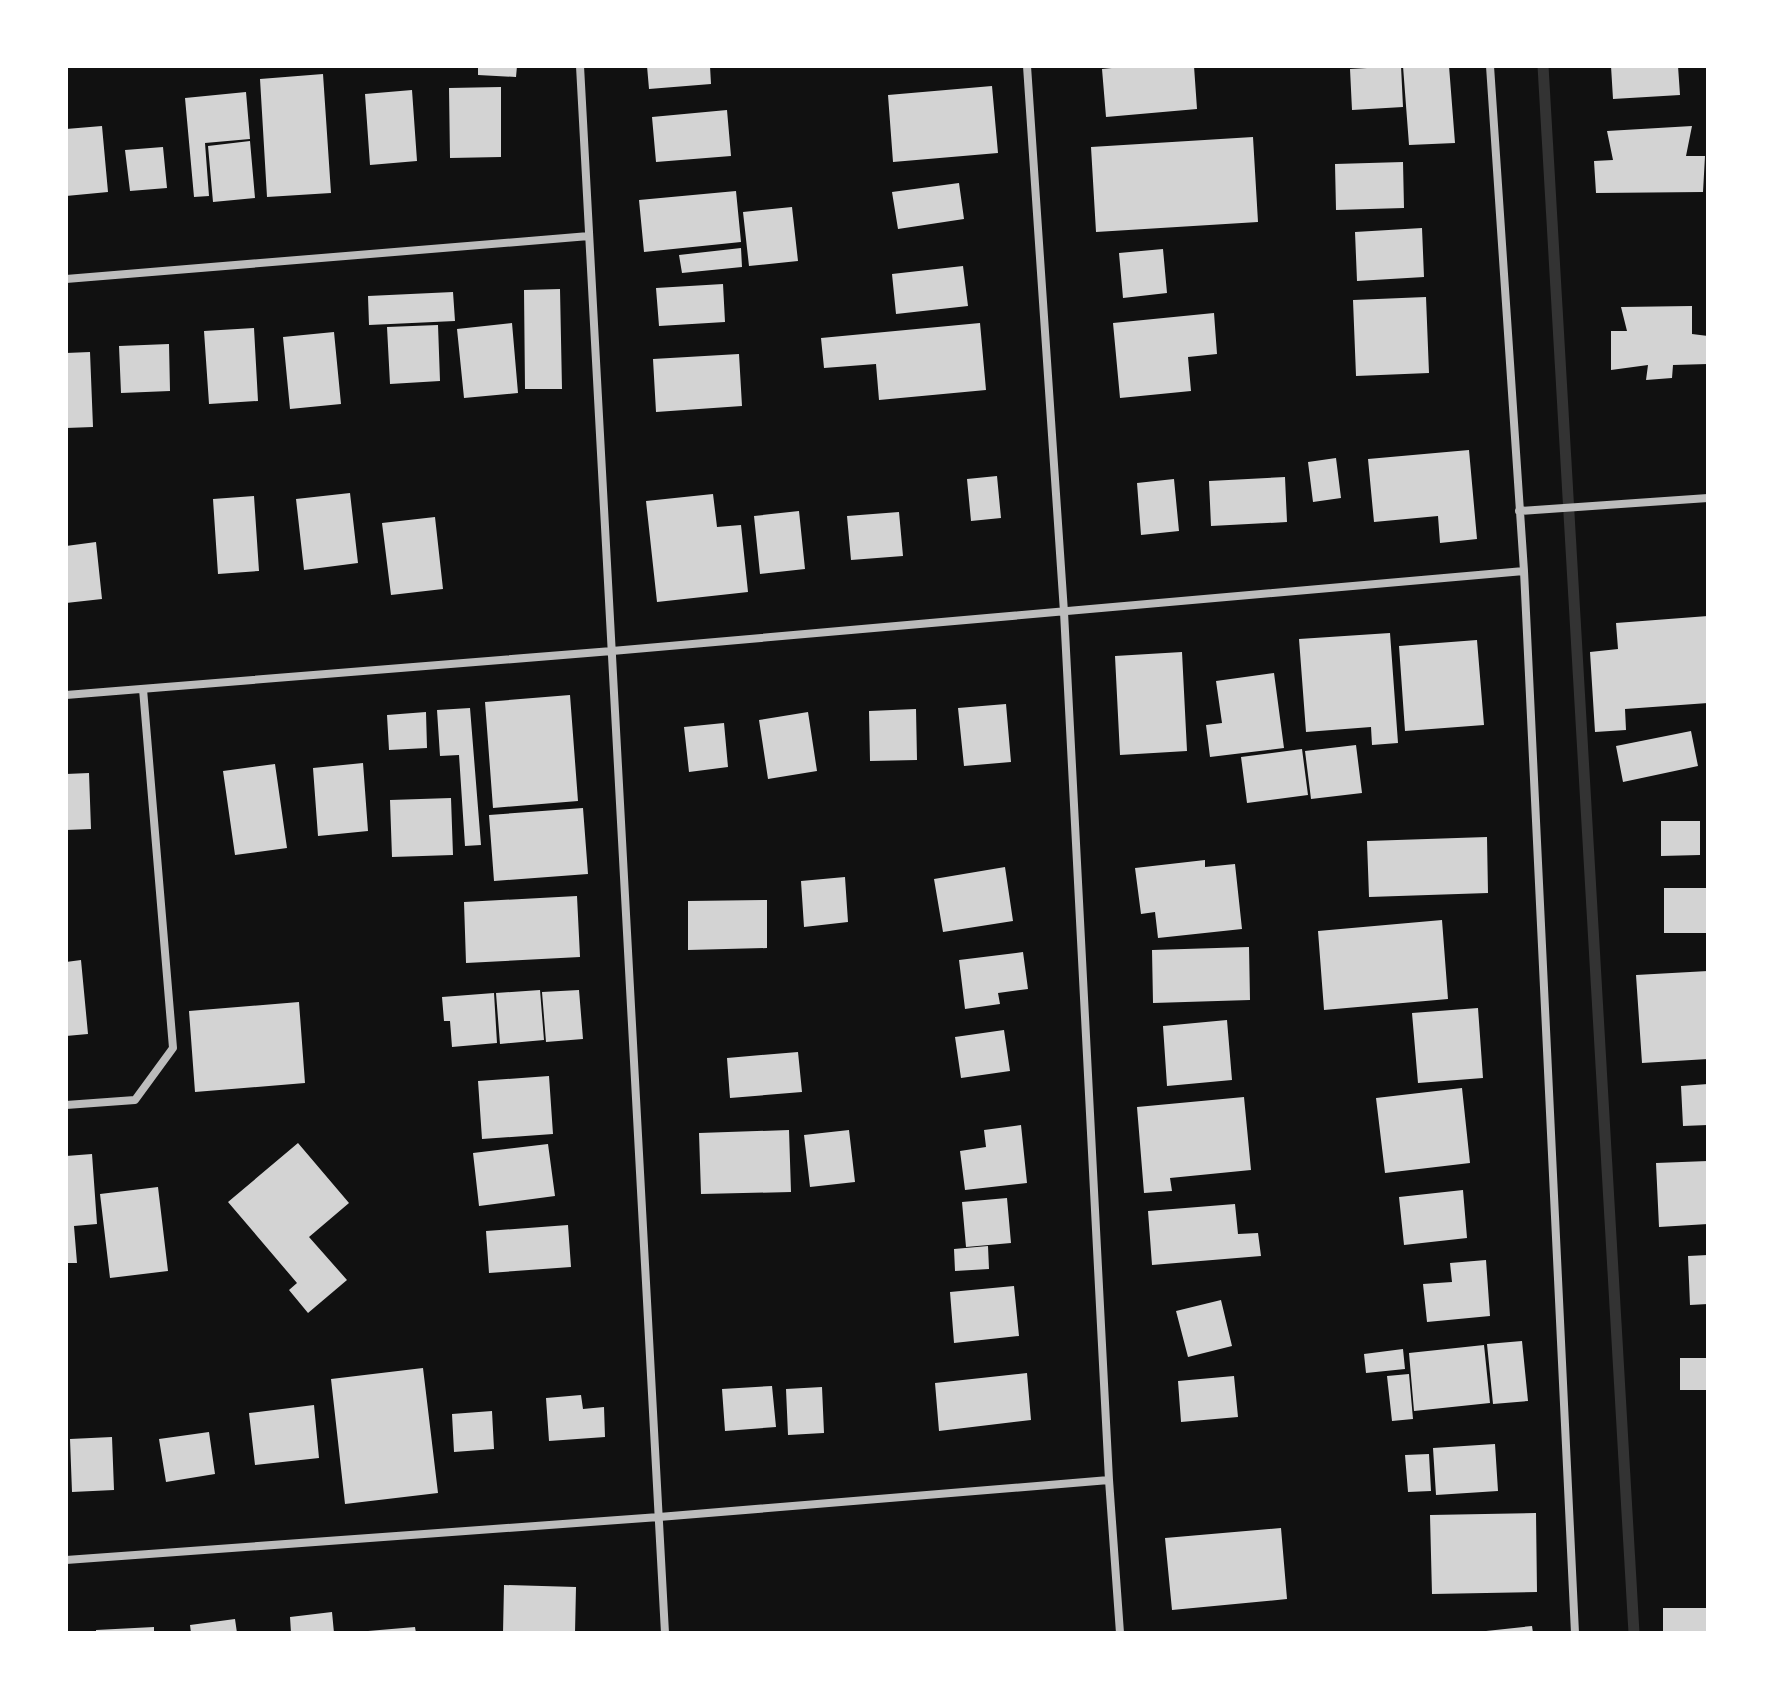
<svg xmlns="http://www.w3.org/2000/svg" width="1774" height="1699" viewBox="0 0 1774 1699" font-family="'Fira Sans Condensed',sans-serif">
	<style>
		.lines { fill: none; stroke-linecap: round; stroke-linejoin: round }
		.stream { stroke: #333; stroke-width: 11 }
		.building { fill: #d3d3d3 }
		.minor { stroke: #bcbcbc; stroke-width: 8 }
	</style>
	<rect width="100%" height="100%" fill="#111"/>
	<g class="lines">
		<path class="stream" d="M 1543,66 L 1634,1633"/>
	</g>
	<path class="building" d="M 478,66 L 517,66 L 516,77 L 478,75 Z
		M 647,66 L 710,66 L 711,84 L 649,89 Z
		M 1131,66 L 1194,66 L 1197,109 L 1106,117 L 1102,69 Z
		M 1401,66 L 1403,107 L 1352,110 L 1350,69 Z
		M 1403,66 L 1449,66 L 1455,143 L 1409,145 Z
		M 1611,66 L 1678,66 L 1680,95 L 1613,99 Z
		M 323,74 L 331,193 L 267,197 L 260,79 Z
		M 992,86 L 998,153 L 893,162 L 888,95 Z
		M 501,87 L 501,157 L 450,158 L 449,88 Z
		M 412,90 L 417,161 L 370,165 L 365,94 Z
		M 246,92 L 250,139 L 205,143 L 209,196 L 194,197 L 185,98 Z
		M 727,110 L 731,156 L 656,162 L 652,117 Z
		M 102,126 L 108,192 L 66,196 L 66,129 Z
		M 1692,126 L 1686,156 L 1705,156 L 1703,192 L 1596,193 L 1594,161 L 1613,160 L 1607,131 Z
		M 1253,137 L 1258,222 L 1096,232 L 1091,147 Z
		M 250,141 L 255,198 L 213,202 L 208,146 Z
		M 163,147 L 167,188 L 130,191 L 125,150 Z
		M 1403,162 L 1404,208 L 1336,210 L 1335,164 Z
		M 959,183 L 964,219 L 898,229 L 892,192 Z
		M 736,191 L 741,242 L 644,252 L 639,200 Z
		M 792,207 L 798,261 L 749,266 L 743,212 Z
		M 1422,228 L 1424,277 L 1357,281 L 1355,232 Z
		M 741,248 L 742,267 L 682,273 L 679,255 Z
		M 1163,249 L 1167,293 L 1123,298 L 1119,253 Z
		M 963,266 L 968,306 L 896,314 L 892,274 Z
		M 723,284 L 725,322 L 659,326 L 656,288 Z
		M 560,289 L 562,389 L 525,389 L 524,290 Z
		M 453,292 L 455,321 L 369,325 L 368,296 Z
		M 1426,297 L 1429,373 L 1356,376 L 1353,300 Z
		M 1692,306 L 1692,334 L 1708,336 L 1708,364 L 1673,365 L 1672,378 L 1646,380 L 1648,365 L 1611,370 L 1611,331 L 1627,331 L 1621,307 Z
		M 1214,313 L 1217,354 L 1188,357 L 1191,391 L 1120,398 L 1113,323 Z
		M 512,323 L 518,393 L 464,398 L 457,329 Z
		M 980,323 L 986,390 L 879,400 L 876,364 L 824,368 L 821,338 Z
		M 438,325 L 440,381 L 390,384 L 387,327 Z
		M 254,328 L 258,401 L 209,404 L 204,331 Z
		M 334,332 L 341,404 L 290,409 L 283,337 Z
		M 169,344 L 170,391 L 121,393 L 119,346 Z
		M 90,352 L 93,427 L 66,428 L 66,353 Z
		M 739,354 L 742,406 L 656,412 L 653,359 Z
		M 1469,450 L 1477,539 L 1440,543 L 1438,516 L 1374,522 L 1368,459 Z
		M 1336,458 L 1341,498 L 1313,502 L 1308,462 Z
		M 997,476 L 1001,518 L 971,521 L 967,479 Z
		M 1285,477 L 1287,522 L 1211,526 L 1209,481 Z
		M 1174,479 L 1179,531 L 1141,535 L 1137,483 Z
		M 350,493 L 358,563 L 304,570 L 296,499 Z
		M 713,494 L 717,527 L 741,525 L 748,592 L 657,602 L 646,501 Z
		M 254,496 L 259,571 L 218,574 L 213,499 Z
		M 799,511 L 805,569 L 760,574 L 754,516 Z
		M 899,512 L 903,556 L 851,560 L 847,516 Z
		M 435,517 L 443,589 L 391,595 L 382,523 Z
		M 96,542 L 102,599 L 66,603 L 66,546 Z
		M 1708,616 L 1708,703 L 1625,709 L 1626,730 L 1595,732 L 1590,652 L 1618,649 L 1616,623 Z
		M 1390,633 L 1398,743 L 1372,745 L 1371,727 L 1306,732 L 1299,639 Z
		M 1477,640 L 1484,725 L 1405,731 L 1399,646 Z
		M 1182,652 L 1187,751 L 1120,755 L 1115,656 Z
		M 1274,673 L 1284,748 L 1210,757 L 1206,725 L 1222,723 L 1216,681 Z
		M 570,695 L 578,801 L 493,808 L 485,702 Z
		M 1006,704 L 1011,762 L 964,766 L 958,708 Z
		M 470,708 L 481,845 L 465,846 L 459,755 L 440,756 L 437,710 Z
		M 916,709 L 917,760 L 870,761 L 869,711 Z
		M 426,712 L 427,748 L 389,750 L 387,715 Z
		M 808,712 L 817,771 L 768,779 L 759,720 Z
		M 724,723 L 728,767 L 689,772 L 684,727 Z
		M 1691,731 L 1698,766 L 1623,782 L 1616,746 Z
		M 1356,745 L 1362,793 L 1311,799 L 1305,751 Z
		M 1302,749 L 1308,795 L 1247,803 L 1241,757 Z
		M 363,763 L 368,831 L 318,836 L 313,768 Z
		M 275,764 L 287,848 L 235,855 L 223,771 Z
		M 89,773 L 91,829 L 66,830 L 66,774 Z
		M 451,798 L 453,855 L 392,857 L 390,800 Z
		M 583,808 L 588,874 L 494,881 L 489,815 Z
		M 1661,821 L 1700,821 L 1700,855 L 1661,856 Z
		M 1487,837 L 1488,893 L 1369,897 L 1367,841 Z
		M 1205,860 L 1205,867 L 1235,864 L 1242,929 L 1158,938 L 1155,912 L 1141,914 L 1135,868 Z
		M 1005,867 L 1013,921 L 943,932 L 934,879 Z
		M 845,877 L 848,922 L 804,927 L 801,881 Z
		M 1664,888 L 1708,888 L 1708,933 L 1664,933 Z
		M 577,896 L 580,957 L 466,963 L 464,902 Z
		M 767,900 L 767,948 L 688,950 L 688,901 Z
		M 1442,920 L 1448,999 L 1324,1010 L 1318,931 Z
		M 1249,947 L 1250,1000 L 1153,1003 L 1152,950 Z
		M 1023,952 L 1028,989 L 998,993 L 1000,1004 L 965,1009 L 959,960 Z
		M 81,960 L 88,1034 L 66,1036 L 66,962 Z
		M 1708,971 L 1708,1059 L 1642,1063 L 1636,975 Z
		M 540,990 L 544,1040 L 500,1044 L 496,993 Z
		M 579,990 L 583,1039 L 546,1042 L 542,992 Z
		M 494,993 L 497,1043 L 452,1047 L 450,1021 L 444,1021 L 442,997 Z
		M 299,1002 L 305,1083 L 195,1092 L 189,1011 Z
		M 1478,1008 L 1483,1078 L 1418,1083 L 1412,1013 Z
		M 1227,1020 L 1232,1080 L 1167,1086 L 1163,1026 Z
		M 1004,1030 L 1010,1071 L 961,1078 L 955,1037 Z
		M 798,1052 L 802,1092 L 730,1098 L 727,1058 Z
		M 549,1076 L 553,1134 L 482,1139 L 478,1081 Z
		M 1708,1084 L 1708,1125 L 1683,1126 L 1681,1086 Z
		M 1462,1088 L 1470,1163 L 1385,1173 L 1376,1098 Z
		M 1244,1097 L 1251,1170 L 1170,1178 L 1172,1191 L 1144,1193 L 1137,1107 Z
		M 1021,1125 L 1027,1183 L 965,1190 L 960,1151 L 986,1147 L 984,1130 Z
		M 789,1130 L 791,1192 L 701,1194 L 699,1133 Z
		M 849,1130 L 855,1182 L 810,1187 L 804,1135 Z
		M 298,1143 L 349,1203 L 309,1237 L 347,1280 L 308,1313 L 289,1290 L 297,1283 L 228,1202 Z
		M 548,1144 L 555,1196 L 479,1206 L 473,1153 Z
		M 92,1154 L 97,1224 L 74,1226 L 77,1263 L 66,1263 L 66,1156 Z
		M 1708,1161 L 1708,1224 L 1659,1227 L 1656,1163 Z
		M 158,1187 L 168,1271 L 110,1278 L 100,1194 Z
		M 1463,1190 L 1467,1238 L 1404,1245 L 1399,1197 Z
		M 1007,1198 L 1011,1243 L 966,1247 L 962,1202 Z
		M 1235,1204 L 1238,1234 L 1258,1233 L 1261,1256 L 1152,1265 L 1148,1211 Z
		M 568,1225 L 571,1267 L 489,1273 L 486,1231 Z
		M 988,1246 L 989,1269 L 955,1271 L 954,1249 Z
		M 1708,1255 L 1708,1304 L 1690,1305 L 1688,1256 Z
		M 1486,1260 L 1490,1316 L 1427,1322 L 1423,1284 L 1452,1282 L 1450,1263 Z
		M 1014,1286 L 1019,1336 L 954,1343 L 950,1292 Z
		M 1221,1300 L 1232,1346 L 1188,1357 L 1176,1311 Z
		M 1522,1341 L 1528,1401 L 1493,1404 L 1487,1344 Z
		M 1484,1345 L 1490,1403 L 1414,1411 L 1409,1353 Z
		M 1403,1349 L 1405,1369 L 1366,1373 L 1364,1354 Z
		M 1680,1358 L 1708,1358 L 1708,1390 L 1680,1390 Z
		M 423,1368 L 438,1493 L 345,1504 L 331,1379 Z
		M 1027,1373 L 1031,1420 L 939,1431 L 935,1383 Z
		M 1409,1374 L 1413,1419 L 1392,1421 L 1387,1376 Z
		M 1234,1376 L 1238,1417 L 1181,1422 L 1178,1381 Z
		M 772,1386 L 776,1427 L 725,1431 L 722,1389 Z
		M 822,1387 L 824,1433 L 788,1435 L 786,1389 Z
		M 581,1395 L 583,1409 L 604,1407 L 605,1437 L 549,1441 L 546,1398 Z
		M 314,1405 L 319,1458 L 255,1465 L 249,1413 Z
		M 492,1411 L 494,1449 L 454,1452 L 452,1414 Z
		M 209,1432 L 215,1474 L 166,1482 L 159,1439 Z
		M 112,1437 L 114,1490 L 72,1492 L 70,1439 Z
		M 1495,1444 L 1498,1491 L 1436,1495 L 1433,1448 Z
		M 1429,1454 L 1431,1491 L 1408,1492 L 1405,1455 Z
		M 1536,1513 L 1537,1592 L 1432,1594 L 1430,1515 Z
		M 1281,1528 L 1287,1599 L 1172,1610 L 1165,1538 Z
		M 504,1585 L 576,1587 L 575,1633 L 503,1633 Z
		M 1663,1608 L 1708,1608 L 1708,1633 L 1663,1633 Z
		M 332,1612 L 334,1633 L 291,1633 L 290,1617 Z
		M 235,1619 L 237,1633 L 191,1633 L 190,1625 Z
		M 1532,1626 L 1533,1633 L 1486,1633 L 1486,1631 Z
		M 154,1627 L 154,1633 L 96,1633 L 96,1630 Z
		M 415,1627 L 416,1633 L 368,1633 L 368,1631 Z"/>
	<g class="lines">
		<path class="minor" d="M 580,66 L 665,1633
			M 1027,66 L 1064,612 L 1109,1480 L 1120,1633
			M 1490,66 L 1524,571 L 1575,1633
			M 66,279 L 589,236
			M 1519,511 L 1708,498
			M 66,695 L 612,651 L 1524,571
			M 66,1105 L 135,1100 L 173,1048 L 143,689
			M 66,1560 L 659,1517 L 1109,1480"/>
	</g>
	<rect width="1774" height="1699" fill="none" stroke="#ffffff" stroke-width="136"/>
</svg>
